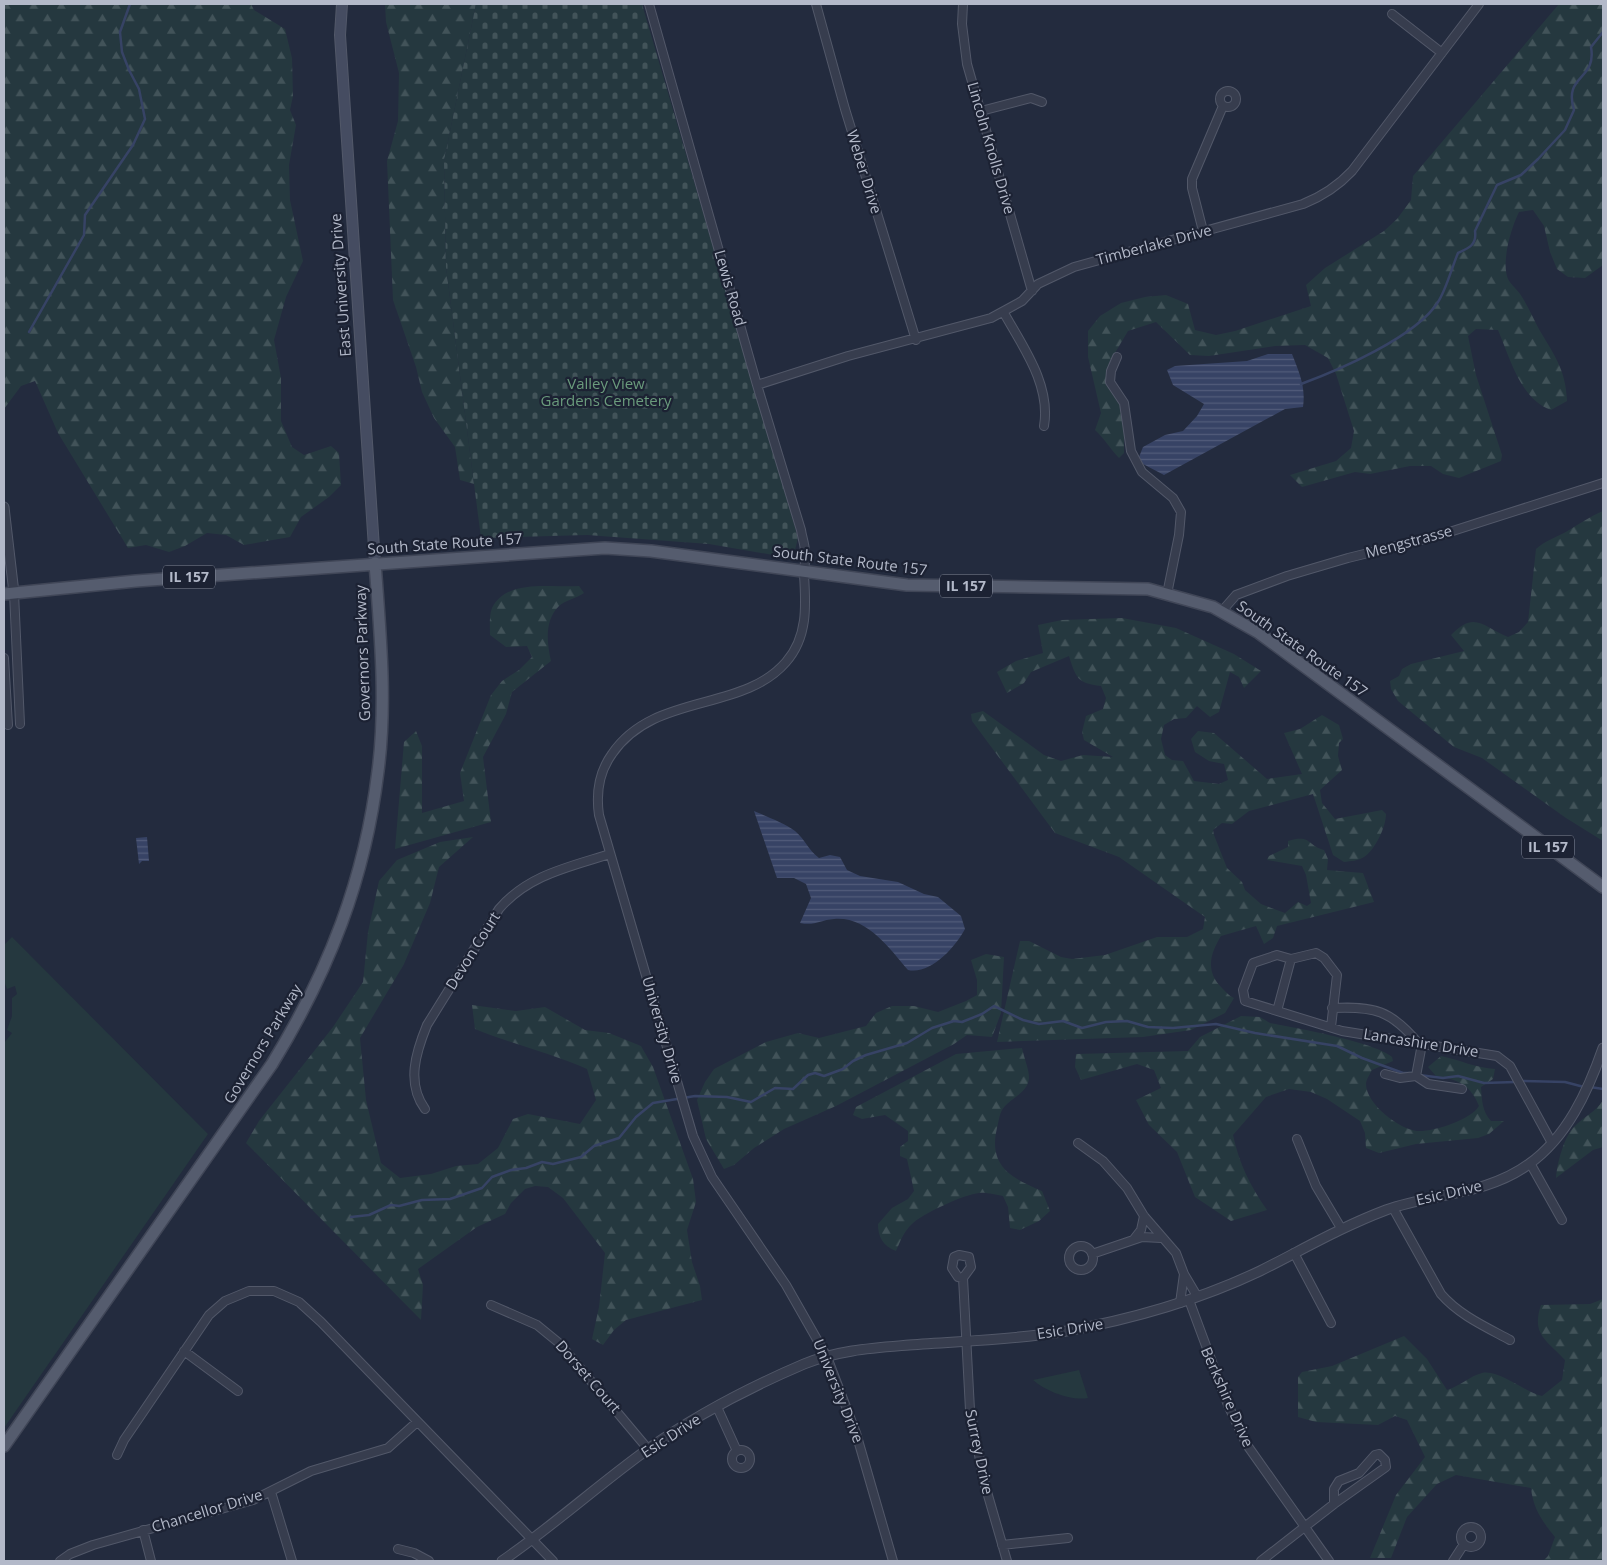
<svg xmlns="http://www.w3.org/2000/svg" width="1607" height="1565" viewBox="0 0 1607 1565" font-family="'Open Sans',sans-serif">
	<style>
		.green { fill: #25383f }
		.forest { fill: url(#forest-firs) }
		.cemetery { fill: url(#cemetery-stones) }
		.water { fill: url(#water-rules) }
		.lines { fill: none; stroke-linecap: round; stroke-linejoin: round }
		.stream { stroke: #374365; stroke-width: 2.5 }
		.minor-casing { stroke: #525869; stroke-width: 10 }
		.tertiary-casing { stroke: #525869; stroke-width: 11 }
		.secondary-casing { stroke: #525869; stroke-width: 12 }
		.primary-casing { stroke: #404657; stroke-width: 14 }
		.minor { stroke: #373d4e; stroke-width: 8 }
		.tertiary { stroke: #373d4e; stroke-width: 9 }
		.secondary { stroke: #454c61; stroke-width: 10 }
		.primary { stroke: #555c6e; stroke-width: 11 }
		.labels { text-anchor: middle; stroke-width: 4.5; stroke-linejoin: round; paint-order: stroke }
		.shield { fill: #1c2233; stroke: #868c9c; stroke-width: 1 }
		.shield-label { font-size: 14px; font-weight: bold; fill: #b3b9c9 }
		.street-label { font-size: 15px; fill: #b3b9c9; stroke: #1c2233 }
		.park-label { font-size: 15px; fill: #6a9b7c; stroke: #1c2233 }
	</style>
	<defs>
		<pattern id="forest-firs" width="22" height="20" patternUnits="userSpaceOnUse" patternTransform="scale(1.25)"><rect width="22" height="20" fill="#25383f"/><path d="M5 1l3.5 6h-7zM16 11l3.5 6h-7z" fill="#425359"/></pattern>
		<pattern id="cemetery-stones" width="16" height="16" patternUnits="userSpaceOnUse" patternTransform="scale(1.25)"><rect width="16" height="16" fill="#25383f"/><path d="M2 7V4a2 2 0 0 1 4 0v3zM10 15v-3a2 2 0 0 1 4 0v3z" fill="#425359"/></pattern>
		<pattern id="water-rules" width="6" height="5" patternUnits="userSpaceOnUse" patternTransform="scale(1.25)"><rect width="6" height="5" fill="#374365"/><path d="M0 2.5h6" fill="none" stroke="#525c7a"/></pattern>
	</defs>
	<rect width="100%" height="100%" fill="#232b3e"/>
	<path class="green" d="M 12,937 L 208,1134 L 4,1428 L 4,1043 L 12,1033 L 7,1030 L 12,1016 L 12,998 L 17,994 L 15,986 L 7,989 L 4,981 L 4,945 Z
		M 1079,1370 L 1088,1398 C 1071,1401 1045,1391 1033,1380 Z"/>
	<path class="forest" d="M 4,4 L 251,4 L 254,10 L 285,29 L 292,58 L 293,96 L 290,110 L 296,125 L 289,165 L 290,200 L 303,261 L 286,297 L 274,340 L 281,378 L 281,421 L 292,447 L 304,455 L 331,446 L 339,453 L 341,485 L 329,497 L 301,517 L 290,537 L 244,545 L 226,535 L 207,533 L 185,546 L 169,552 L 146,545 L 128,548 L 58,433 L 35,381 L 21,386 L 4,409 Z
		M 385,4 L 476,4 L 444,161 L 446,267 L 474,484 L 460,480 L 455,447 L 434,418 L 422,392 L 416,367 L 393,300 L 387,161 L 398,121 L 399,73 L 386,22 Z
		M 1559,4 L 1603,4 L 1603,265 L 1585,278 L 1568,277 L 1557,269 L 1550,252 L 1544,226 L 1533,210 L 1519,212 C 1511,228 1501,262 1508,279 C 1511,285 1519,291 1522,297 C 1529,308 1534,320 1540,331 C 1555,356 1566,371 1567,401 L 1551,410 C 1520,399 1510,358 1498,330 L 1476,329 L 1468,336 L 1476,375 L 1502,455 L 1501,461 L 1459,478 L 1443,474 L 1431,466 L 1410,466 L 1370,474 L 1355,472 L 1302,487 L 1290,475 L 1336,461 L 1351,448 L 1354,431 L 1336,374 L 1328,358 L 1305,345 L 1275,346 L 1209,356 L 1190,355 L 1156,322 L 1128,331 L 1109,363 L 1107,372 L 1108,385 L 1124,412 L 1124,453 L 1119,458 C 1110,449 1105,439 1095,430 L 1101,413 L 1088,357 L 1088,331 L 1100,316 L 1121,303 L 1145,297 L 1166,295 L 1188,304 L 1195,330 L 1216,335 L 1235,331 L 1311,306 L 1306,285 L 1325,268 L 1384,231 L 1397,219 L 1411,200 L 1413,176 Z
		M 1603,511 L 1603,841 L 1566,818 L 1482,758 L 1454,747 L 1398,701 L 1391,689 L 1390,681 L 1399,676 L 1402,669 L 1411,664 L 1464,651 L 1451,635 C 1475,610 1483,627 1508,637 L 1519,632 L 1528,622 L 1536,549 C 1545,541 1554,538 1564,533 C 1578,525 1589,517 1603,511 Z
		M 579,586 L 584,593 C 577,598 564,601 559,606 C 544,621 547,643 551,661 L 512,692 L 506,714 L 483,757 L 491,822 L 395,849 L 404,742 L 416,731 L 422,746 L 422,813 L 464,801 L 460,773 L 491,695 L 502,681 L 519,670 L 532,657 L 527,646 L 506,647 L 490,635 C 490,627 489,615 492,608 C 507,578 552,588 579,586 Z
		M 1122,618 L 1176,628 L 1234,654 L 1261,671 L 1244,688 L 1239,677 L 1230,672 L 1219,712 L 1210,717 L 1197,706 L 1186,718 L 1174,719 L 1164,725 L 1161,739 L 1165,755 L 1172,760 L 1183,761 L 1194,781 L 1219,784 L 1228,780 L 1224,764 L 1209,761 L 1195,752 L 1191,739 L 1198,731 L 1214,733 L 1267,779 L 1302,774 L 1284,733 L 1300,729 L 1322,715 L 1339,725 L 1343,739 L 1339,743 L 1338,756 L 1342,770 L 1320,790 L 1322,803 L 1335,819 L 1382,810 L 1386,814 C 1386,827 1375,850 1364,857 C 1358,861 1351,861 1344,862 L 1333,855 L 1313,794 L 1249,811 L 1232,824 L 1222,823 L 1213,830 L 1214,835 L 1227,868 L 1242,882 L 1245,890 L 1261,904 L 1285,913 L 1298,902 L 1307,906 L 1311,903 L 1306,875 L 1302,866 L 1267,860 L 1269,856 L 1288,847 L 1288,841 C 1312,834 1307,846 1324,850 L 1328,859 L 1327,870 L 1363,873 L 1374,902 L 1277,926 L 1273,938 L 1264,944 L 1256,926 L 1221,936 C 1210,954 1205,971 1222,988 C 1226,992 1229,996 1234,998 L 1225,1013 L 1191,1030 L 1143,1037 L 997,1042 L 1020,941 L 1029,941 L 1061,957 L 1072,959 L 1105,955 L 1157,937 L 1187,937 L 1203,929 L 1205,917 L 1119,857 L 1055,833 L 972,721 L 971,714 L 983,711 L 1044,755 L 1061,761 L 1083,755 L 1113,757 L 1084,740 L 1082,732 L 1086,716 L 1103,709 L 1106,698 L 1101,686 C 1077,683 1076,678 1069,656 L 1031,672 L 1024,683 L 1007,693 L 997,672 L 1016,661 L 1043,653 L 1038,625 L 1062,620 Z
		M 473,837 L 439,867 L 430,903 L 404,964 L 360,1038 L 366,1100 L 381,1163 L 400,1178 L 431,1174 L 456,1166 L 478,1164 L 498,1148 L 513,1119 L 528,1114 L 580,1124 L 596,1100 L 587,1069 C 550,1053 512,1044 475,1029 L 472,1005 L 516,1011 L 545,1007 L 585,1030 L 609,1033 L 641,1046 L 653,1067 L 693,1179 L 696,1202 L 687,1230 L 692,1262 L 700,1286 L 702,1300 L 626,1320 L 614,1330 L 603,1345 L 592,1339 L 599,1307 L 605,1253 L 563,1198 L 548,1187 L 535,1186 L 525,1189 L 511,1203 L 505,1214 L 477,1227 L 418,1269 L 423,1285 L 421,1320 L 246,1143 L 259,1121 L 333,1027 L 363,982 L 368,932 L 379,881 L 397,860 L 440,842 Z
		M 986,954 L 1004,957 L 1001,1013 L 992,1037 L 967,1035 L 954,1044 L 836,1106 L 784,1129 L 754,1148 L 734,1165 L 724,1169 L 706,1139 L 697,1100 L 705,1082 L 714,1069 L 766,1042 L 798,1033 L 819,1038 L 866,1026 L 876,1013 L 892,1006 L 914,1006 L 938,1012 L 966,1001 L 977,995 L 977,980 L 971,960 Z
		M 1241,1016 L 1260,1017 L 1270,1023 C 1296,1028 1375,1042 1392,1057 L 1393,1061 L 1372,1070 C 1370,1074 1366,1080 1366,1084 C 1366,1104 1399,1129 1417,1131 C 1433,1132 1471,1120 1479,1106 C 1471,1085 1457,1079 1436,1076 L 1428,1067 L 1441,1056 C 1460,1060 1476,1068 1495,1069 L 1493,1079 L 1481,1087 C 1482,1101 1482,1111 1491,1121 L 1504,1121 L 1489,1134 L 1478,1138 L 1416,1144 L 1379,1153 L 1366,1148 L 1365,1133 L 1360,1121 L 1327,1099 L 1311,1092 L 1289,1089 L 1266,1097 L 1233,1135 C 1239,1163 1250,1186 1267,1210 L 1231,1221 L 1195,1197 L 1177,1152 L 1149,1125 L 1136,1100 L 1161,1088 L 1154,1070 L 1137,1064 L 1081,1080 L 1075,1067 L 1076,1054 L 1188,1051 L 1200,1037 Z
		M 1022,1048 C 1024,1058 1029,1069 1029,1078 C 1028,1092 1013,1097 1005,1106 C 999,1112 999,1121 997,1128 C 988,1166 1011,1178 1042,1191 L 1050,1211 L 1039,1221 L 1020,1230 L 1010,1228 L 1008,1207 L 1003,1196 C 996,1195 986,1192 979,1193 C 965,1194 922,1214 912,1224 C 904,1231 900,1242 896,1251 C 883,1246 878,1237 878,1224 L 892,1208 L 908,1199 L 914,1191 L 907,1159 L 900,1156 L 900,1147 L 908,1141 L 908,1131 L 885,1115 L 862,1119 L 853,1115 L 856,1107 L 956,1054 Z
		M 1603,1100 L 1603,1147 L 1593,1150 L 1556,1178 C 1557,1163 1564,1137 1574,1127 C 1583,1117 1596,1112 1603,1100 Z
		M 1603,1299 L 1603,1561 L 1543,1561 L 1548,1556 L 1555,1537 C 1542,1521 1533,1508 1531,1488 L 1456,1475 L 1437,1484 L 1407,1517 L 1391,1558 L 1370,1558 L 1396,1495 L 1425,1457 L 1407,1420 L 1395,1416 L 1378,1425 L 1316,1422 L 1298,1417 L 1298,1377 L 1302,1372 L 1332,1366 L 1404,1336 L 1427,1359 L 1447,1390 C 1460,1386 1470,1376 1482,1373 C 1499,1369 1524,1392 1542,1396 L 1562,1380 L 1565,1360 C 1547,1340 1531,1335 1541,1305 L 1590,1304 Z"/>
	<path class="cemetery" d="M 476,4 L 642,4 L 789,506 L 798,538 L 795,550 L 779,556 L 709,544 L 587,535 L 481,538 L 446,267 L 444,161 Z"/>
	<path class="water" d="M 1268,354 L 1292,354 C 1299,372 1306,387 1303,407 L 1285,409 L 1164,475 L 1143,464 L 1139,457 L 1143,447 L 1165,435 L 1183,431 L 1197,416 L 1204,404 L 1173,385 L 1167,370 L 1175,366 L 1247,361 Z
		M 754,811 C 765,816 785,823 795,831 C 805,839 808,850 819,858 L 830,855 L 840,857 L 847,870 L 860,876 L 898,882 L 924,894 L 938,897 L 961,916 L 965,929 C 955,948 930,975 908,970 C 889,948 867,916 834,919 C 820,920 815,926 800,923 L 811,898 L 806,884 L 794,878 L 777,878 Z
		M 147,837 L 149,861 L 142,861 L 139,864 L 136,838 Z"/>
	<g class="lines">
		<path class="stream" d="M 29,332 L 84,235 L 85,215 L 133,145 L 145,119 L 139,89 L 129,70 L 122,52 L 120,32 L 130,4
			M 1301,384 C 1339,370 1416,337 1438,302 C 1446,290 1452,267 1458,253 C 1469,248 1477,245 1475,231 L 1497,185 L 1521,175 L 1538,159 L 1565,130 L 1574,110 C 1563,74 1597,81 1591,47 L 1603,32
			M 1419,1075 L 1443,1078 L 1458,1076 L 1484,1083 L 1515,1082
			M 1521,1081 L 1565,1082 L 1584,1087
			M 1590,1087 L 1603,1089
			M 351,1217 L 369,1215 L 391,1205 L 399,1206 L 422,1200 L 450,1199 L 482,1188 L 492,1177 L 511,1170 L 526,1168 L 542,1162 L 553,1164 L 581,1157 L 594,1146 L 619,1138 L 636,1117 L 653,1103 L 695,1096 L 727,1097 L 751,1102 L 775,1088 L 793,1089 L 808,1075 L 815,1073 L 824,1076 L 843,1069 L 853,1061 L 866,1055 L 907,1043 L 932,1028 L 954,1021 L 962,1022 L 982,1014 L 994,1006 L 1023,1020 L 1039,1024 L 1063,1021 L 1082,1028 L 1106,1022 L 1127,1021 L 1148,1027 L 1173,1028 L 1216,1024 L 1255,1033 L 1337,1046 L 1362,1058 L 1403,1073 L 1412,1073"/>
		<defs>
			<path id="minor" d="M 649,4 L 757,385 L 801,530 C 802,537 805,545 805,552 C 806,560 804,567 804,575 C 806,605 808,637 786,662 C 742,713 654,692 612,754 C 599,772 596,794 599,815 L 693,1136 L 712,1177 L 786,1285 L 827,1357 L 856,1433 L 893,1561
				M 816,4 L 845,109 L 916,340
				M 963,4 L 962,24 L 967,64 L 1032,291
				M 1392,14 L 1442,53
				M1220 99a8 8 0 1 1 16 0a8 8 0 1 1-16 0Z
				M 981,111 L 1031,98 L 1042,102
				M 1203,231 L 1192,188 L 1192,179 L 1223,106
				M 1004,313 C 1023,347 1051,385 1044,426
				M 1117,357 L 1111,371 L 1110,382 L 1124,403 L 1131,451 L 1142,472 L 1173,498 L 1181,512 L 1179,535 L 1167,594
				M 757,385 L 848,356 L 991,318 L 1022,301 L 1038,284 L 1074,267 L 1303,204 C 1323,196 1338,186 1352,171 L 1479,4
				M 14,593 L 20,724
				M 1222,611 L 1236,595 L 1287,576 L 1348,558 L 1437,536 L 1603,483
				M 4,658 L 8,725
				M 1291,959 L 1316,953 L 1324,958 L 1337,975 L 1331,1027
				M 1332,1008 C 1374,1006 1391,1010 1419,1044
				M 1277,1011 L 1291,959 L 1277,955 L 1253,963 L 1243,990 L 1245,1001 C 1277,1011 1310,1021 1342,1031 L 1497,1056 L 1510,1066 L 1552,1143
				M 1385,1074 L 1400,1078 L 1416,1076 L 1428,1084 L 1462,1089
				M 1416,1076 L 1422,1044
				M 425,1109 C 406,1083 416,1052 427,1025 L 499,909 C 528,875 569,867 610,854
				M 1297,1139 L 1316,1186 L 1341,1228
				M 1078,1143 L 1103,1161 L 1127,1188 L 1144,1216 L 1176,1253 L 1184,1274 L 1197,1296
				M 1530,1163 L 1562,1220
				M 1393,1208 L 1441,1294 C 1459,1315 1486,1327 1510,1340
				M 1134,1239 L 1141,1230 L 1144,1216
				M1069 1258a12 12 0 1 1 24 0a12 12 0 1 1-24 0Z
				M 1294,1253 L 1331,1323
				M 1092,1254 L 1142,1237 L 1161,1238
				M 963,1278 L 958,1277 L 952,1268 L 954,1257 L 959,1255 L 969,1257 L 971,1267 L 963,1278 L 970,1410 L 985,1485 L 1007,1561
				M 1189,1300 L 1228,1405 L 1247,1445 L 1329,1561
				M 1180,1303 L 1184,1274
				M 491,1305 L 537,1325 L 559,1343 L 648,1449
				M 184,1351 L 238,1391
				M 717,1407 L 737,1451
				M732 1459a9 9 0 1 1 18 0a9 9 0 1 1-18 0Z
				M 117,1455 L 124,1440 L 209,1315 L 225,1301 L 249,1291 L 274,1291 L 299,1302 L 321,1322 L 553,1561
				M 271,1492 L 292,1561
				M1461 1537a10 10 0 1 1 20 0a10 10 0 1 1-20 0Z
				M 143,1530 L 151,1561
				M 1002,1545 L 1068,1538
				M 398,1549 L 414,1553 L 429,1561
				M 60,1561 L 70,1554 L 93,1545 L 253,1500 L 311,1471 L 388,1448 L 417,1422
				M 1261,1561 L 1334,1504 L 1386,1467 L 1385,1460 L 1379,1454 L 1375,1455 L 1359,1473 L 1339,1481 L 1334,1489 L 1334,1504
				M 1453,1561 L 1464,1544"/>
			<path id="tertiary" d="M 4,507 L 14,593
				M 502,1561 C 553,1526 598,1485 648,1449 C 695,1416 750,1387 804,1364 C 838,1350 873,1348 909,1345 C 959,1341 1011,1340 1061,1332 C 1129,1320 1197,1301 1260,1271 C 1302,1250 1341,1227 1386,1210 C 1433,1193 1487,1195 1529,1164 C 1567,1137 1588,1091 1603,1048"/>
			<path id="secondary" d="M 342,4 L 340,35 L 375,563"/>
			<path id="primary" d="M 4,594 L 136,581 L 605,548 L 651,551 L 907,585 L 1148,589 L 1213,607 L 1259,633 L 1603,887
				M 4,1446 L 272,1064 C 329,971 365,879 378,771 C 387,703 380,631 375,563"/>
		</defs>
		<use href="#minor" class="minor-casing"/>
		<use href="#tertiary" class="tertiary-casing"/>
		<use href="#secondary" class="secondary-casing"/>
		<use href="#primary" class="primary-casing"/>
		<use href="#minor" class="minor"/>
		<use href="#tertiary" class="tertiary"/>
		<use href="#secondary" class="secondary"/>
		<use href="#primary" class="primary"/>
	</g>
	<g class="labels">
		<g class="shield">
			<rect x="163" y="565.5" width="52" height="23" rx="4"/>
			<rect x="940" y="574.5" width="52" height="23" rx="4"/>
			<rect x="1522" y="835.5" width="52" height="23" rx="4"/>
		</g>
		<g class="shield-label">
			<text x="189" y="582">IL 157</text>
			<text x="966" y="591">IL 157</text>
			<text x="1548" y="852">IL 157</text>
		</g>
		<g class="street-label">
			<text transform="translate(991 148) rotate(74)" y="5">Lincoln Knolls Drive</text>
			<text transform="translate(864 172) rotate(73)" y="5">Weber Drive</text>
			<text transform="translate(1154 245) rotate(-15)" y="5">Timberlake Drive</text>
			<text transform="translate(341 285) rotate(-94)" y="5">East University Drive</text>
			<text transform="translate(730 288) rotate(74)" y="5">Lewis Road</text>
			<text transform="translate(1409 542) rotate(-15)" y="5">Mengstrasse</text>
			<text transform="translate(445 544) rotate(-4)" y="5">South State Route 157</text>
			<text transform="translate(850 561) rotate(7)" y="5">South State Route 157</text>
			<text transform="translate(1302 649) rotate(35)" y="5">South State Route 157</text>
			<text transform="translate(363 653) rotate(-92)" y="5">Governors Parkway</text>
			<text transform="translate(473 951) rotate(-58)" y="5">Devon Court</text>
			<text transform="translate(662 1030) rotate(74)" y="5">University Drive</text>
			<text transform="translate(1421 1043) rotate(9)" y="5">Lancashire Drive</text>
			<text transform="translate(263 1044) rotate(-59)" y="5">Governors Parkway</text>
			<text transform="translate(1449 1193) rotate(-13)" y="5">Esic Drive</text>
			<text transform="translate(1070 1329) rotate(-9)" y="5">Esic Drive</text>
			<text transform="translate(588 1377) rotate(49)" y="5">Dorset Court</text>
			<text transform="translate(838 1391) rotate(68)" y="5">University Drive</text>
			<text transform="translate(1227 1397) rotate(66)" y="5">Berkshire Drive</text>
			<text transform="translate(671 1436) rotate(-33)" y="5">Esic Drive</text>
			<text transform="translate(979 1452) rotate(78)" y="5">Surrey Drive</text>
			<text transform="translate(207 1511) rotate(-17)" y="5">Chancellor Drive</text>
		</g>
		<g class="park-label">
			<text x="606" y="389">Valley View<tspan x="606" dy="17">Gardens Cemetery</tspan></text>
		</g>
	</g>
	<rect width="1607" height="1565" fill="none" stroke="#b3b9c9" stroke-width="10"/>
</svg>
